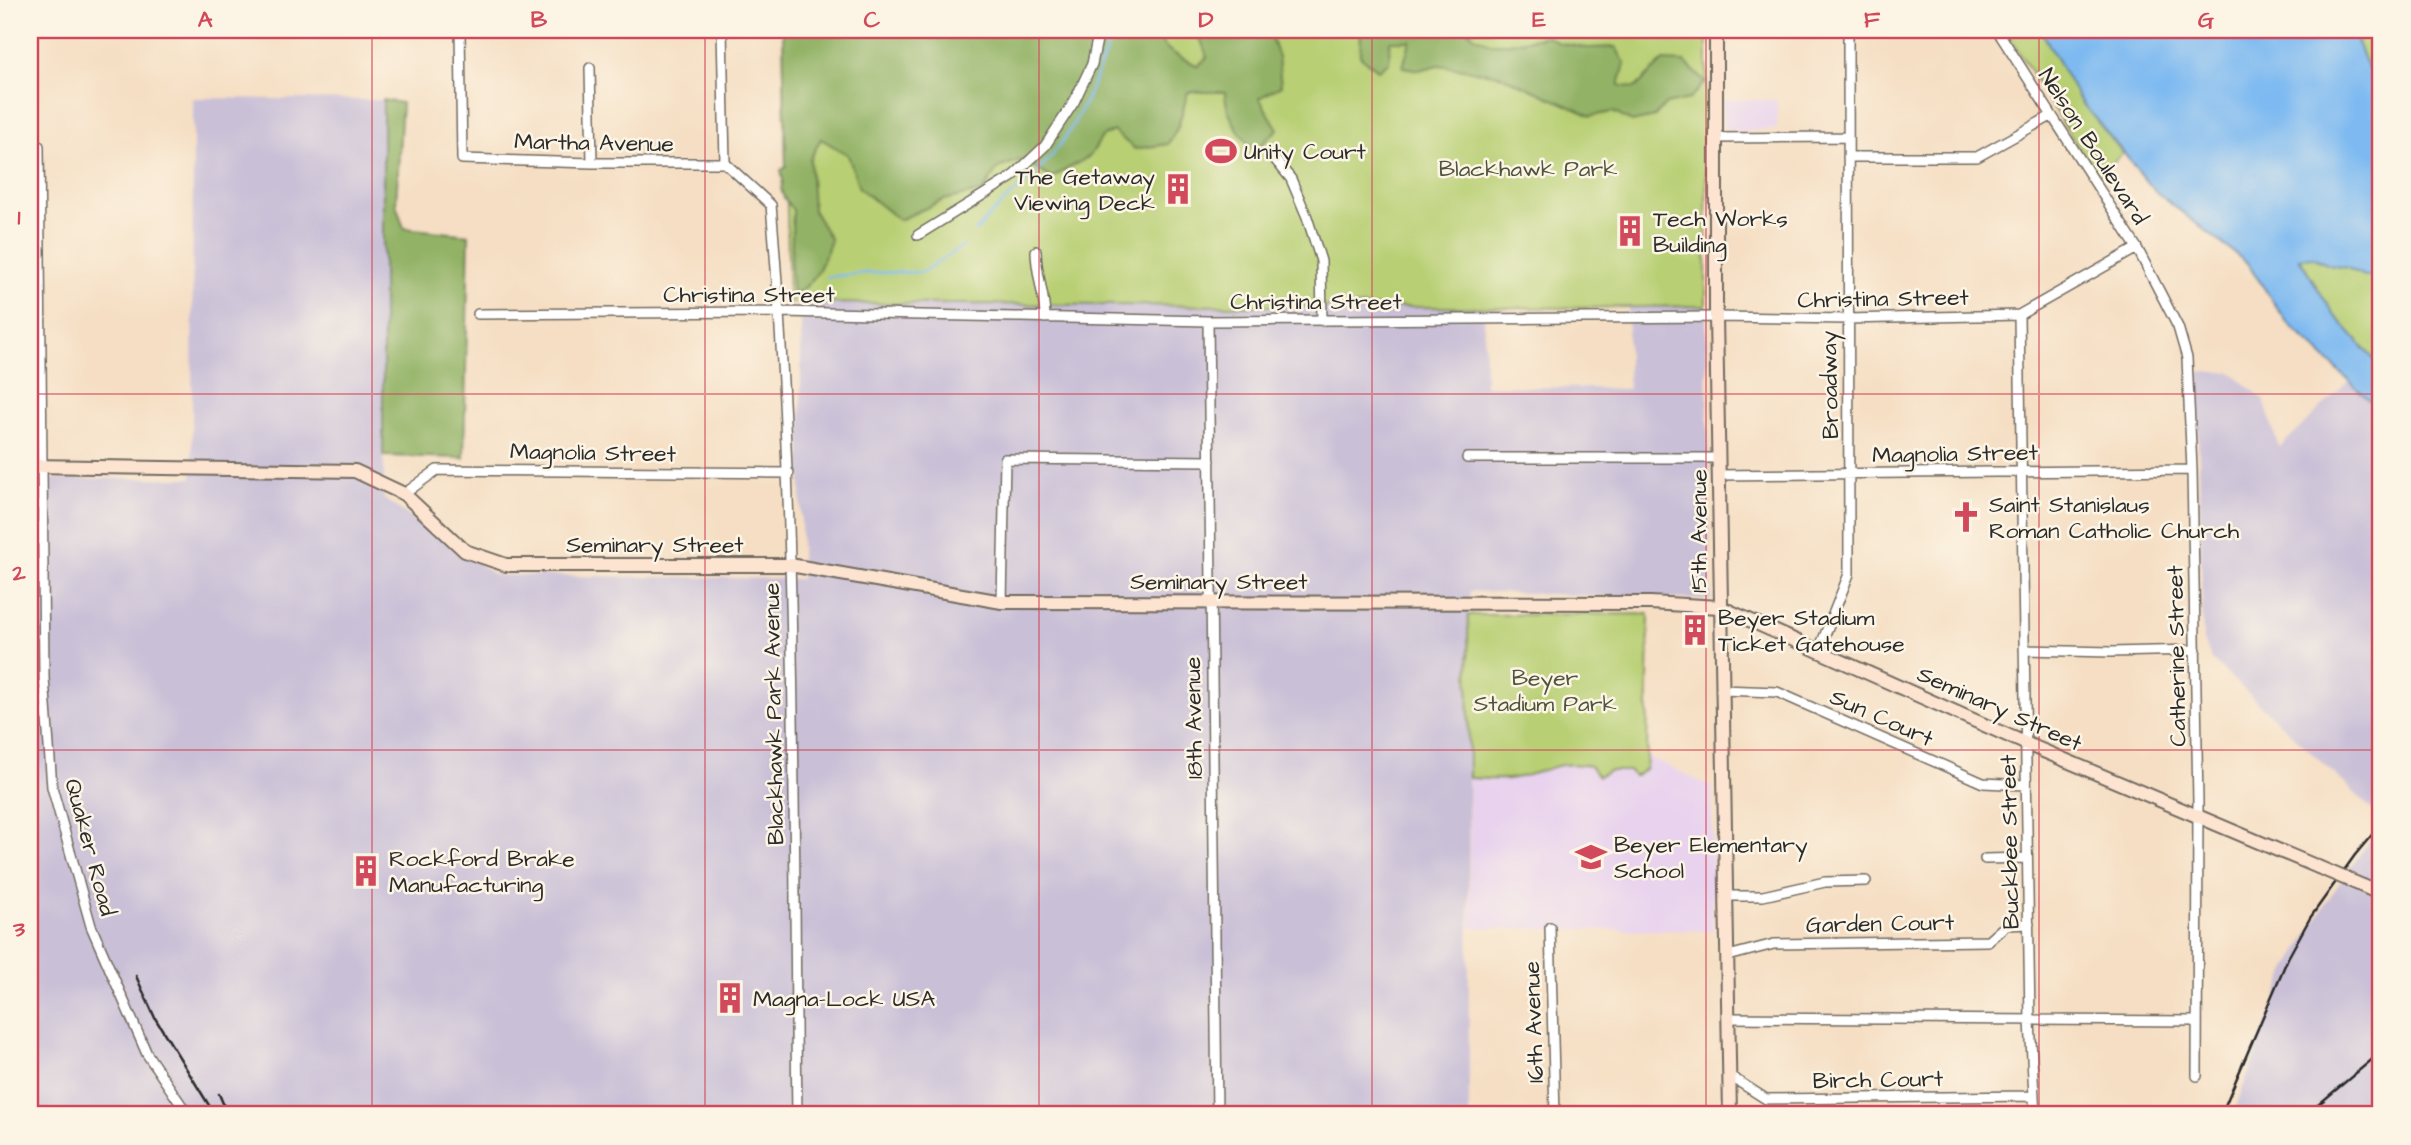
<svg xmlns="http://www.w3.org/2000/svg" width="2411" height="1145" viewBox="0 0 2411 1145" font-family="'Architects Daughter',sans-serif">
	<style>
		.built { fill: #e8d2ee }
		.industrial { fill: #c9bfd7 }
		.green { fill: #b8cf73; stroke: #727d4f; stroke-width: 2 }
		.forest { fill: #92b265; stroke: #5e6e48; stroke-width: 2 }
		.water { fill: #7ebaf1; stroke: #54728e; stroke-width: 2 }
		.lines { fill: none; stroke-linecap: round; stroke-linejoin: round }
		.stream { stroke: #7ebaf1; stroke-width: 2.5 }
		.street-casing { stroke: #726a60; stroke-width: 12 }
		.secondary-casing { stroke: #726a60; stroke-width: 16 }
		.street { stroke: #fff; stroke-width: 9 }
		.secondary { stroke: #fde4d1; stroke-width: 12 }
		.rail { stroke: #2b2b2b; stroke-width: 2.5 }
		.secondary-bridge-casing { stroke: #726a60; stroke-width: 16; stroke-linecap: butt }
		.secondary-bridge { stroke: #fde4d1; stroke-width: 12 }
		.grid { fill: none; stroke: #d1495b; stroke-width: 2; stroke-opacity: 0.55 }
		.labels { text-anchor: middle; stroke-width: 5; stroke-linejoin: round; paint-order: stroke }
		.street-label { font-size: 23px; fill: #2b2b2b; stroke: #fcf5e5 }
		.poi-label { font-size: 23px; fill: #2b2b2b; stroke: #fcf5e5; text-anchor: start }
		.park-label { font-size: 23px; fill: #4e543d; stroke: #fcf5e5 }
		.neatline { fill: none; stroke: #d1495b; stroke-width: 2.5 }
		.grid-label { font-size: 23px; text-anchor: middle; font-weight: bold; fill: #d1495b }
	</style>
	<rect width="100%" height="100%" fill="#fcf5e5"/>
	<filter id="ink" filterUnits="userSpaceOnUse"><feTurbulence type="fractalNoise" baseFrequency=".0143" numOctaves="2"/><feDisplacementMap in="SourceGraphic" scale="14" xChannelSelector="R" yChannelSelector="G"/><feConvolveMatrix kernelMatrix="1 2 1 2 8 2 1 2 1" color-interpolation-filters="sRGB"/></filter>
	<filter id="wash" filterUnits="userSpaceOnUse"><feTurbulence type="fractalNoise" baseFrequency=".00686" numOctaves="4" result="noise"/><feDisplacementMap in="SourceGraphic" scale="28" xChannelSelector="R" yChannelSelector="G"/><feGaussianBlur stdDeviation="1.57" result="paint"/><feColorMatrix in="noise" values="0 0 0 0 0 0 0 0 0 0 0 0 0 0 0 0 0 1.4 0 .05"/><feComposite in="paint" operator="in"/></filter>
	<g filter="url(#wash)">
		<rect width="100%" height="100%" fill="#f5dec3"/>
		<path class="built" d="M 1723,100 L 1777,100 L 1777,129 L 1729,131 L 1723,124 Z
			M 1647,756 L 1712,787 L 1713,931 L 1470,928 L 1469,778 L 1514,778 L 1559,764 L 1573,763 L 1590,766 Z"/>
		<path class="industrial" d="M 193,98 L 383,100 L 384,499 L 495,575 L 801,579 L 801,303 L 1484,307 L 1485,386 L 1628,389 L 1628,308 L 1571,308 L 1706,306 L 1711,600 L 1470,591 L 1468,615 L 1469,1115 L 30,1115 L 30,479 L 192,478 Z
			M 2197,372 L 2232,372 L 2264,400 L 2279,448 L 2349,381 L 2381,411 L 2381,805 L 2374,811 L 2211,659 L 2203,637 Z
			M 2381,827 L 2381,1115 L 2233,1115 L 2286,972 L 2331,895 L 2372,837 Z"/>
		<path class="green" d="M 783,30 L 1707,30 L 1706,306 L 1571,308 L 789,303 Z
			M 2005,30 L 2041,30 L 2078,98 L 2123,153 L 2097,178 Z
			M 2355,30 L 2376,30 L 2381,39 L 2381,91 C 2370,73 2357,51 2355,30 Z
			M 2299,257 L 2313,257 L 2329,265 L 2348,268 L 2364,276 L 2381,276 L 2381,367 L 2334,315 Z
			M 1649,614 L 1647,756 L 1646,768 L 1637,776 L 1634,776 L 1629,771 L 1609,771 L 1598,776 L 1590,766 C 1555,759 1545,774 1514,778 C 1500,781 1484,778 1469,778 L 1468,615 Z"/>
		<path class="forest" d="M 783,30 L 1112,30 L 1115,33 L 1125,30 L 1159,30 C 1158,51 1182,57 1198,66 L 1207,57 L 1201,40 L 1184,30 L 1268,30 L 1278,57 L 1281,86 L 1259,98 L 1278,129 L 1254,151 C 1240,133 1225,116 1225,92 L 1188,92 L 1178,127 L 1168,144 L 1135,149 L 1113,131 L 1102,137 L 1090,156 L 1051,178 L 1023,159 L 998,168 L 983,191 L 944,200 L 899,220 L 859,188 L 848,155 L 821,139 L 810,159 L 813,210 L 831,240 C 823,261 816,286 793,294 L 791,266 L 793,210 L 784,198 L 781,189 L 783,180 L 781,170 L 786,167 Z
			M 1361,30 L 1467,30 L 1476,37 L 1490,43 L 1509,43 L 1547,36 L 1559,43 L 1588,48 L 1616,47 L 1625,64 L 1619,85 L 1635,88 L 1663,61 L 1685,62 L 1705,82 L 1690,99 L 1666,104 L 1654,117 L 1632,122 L 1613,112 L 1591,116 L 1499,75 L 1439,65 L 1419,70 L 1403,67 L 1410,41 L 1390,41 L 1389,62 L 1378,70 L 1360,56 Z
			M 383,100 L 402,103 L 396,204 L 404,228 L 469,235 L 464,458 L 383,456 Z"/>
		<path class="water" d="M 2041,30 L 2355,30 C 2357,51 2370,73 2381,91 L 2381,276 L 2364,276 L 2348,268 L 2329,265 L 2313,257 L 2299,258 L 2334,315 L 2381,367 L 2381,411 L 2287,322 L 2248,264 L 2155,191 L 2078,98 Z"/>
		<g class="lines">
			<path class="stream" d="M 976,231 C 997,204 1027,185 1049,159 C 1079,124 1095,80 1111,38 L 1102,32
				M 827,277 L 865,273 L 922,272 L 963,246"/>
		</g>
	</g>
	<g filter="url(#ink)">
		<g class="lines">
			<defs>
				<path id="street" d="M 460,30 L 462,159 L 592,163 L 725,163
					M 722,30 L 725,163 L 771,205 C 797,508 793,812 797,1115
					M 1997,30 L 2137,248 L 2178,327 L 2187,358 L 2192,470 L 2198,803 L 2197,1076
					M 590,68 L 592,163
					M 1715,138 L 1848,137
					M 39,146 L 44,678 L 52,787 L 91,926 L 147,1054 L 188,1115
					M 1273,157 L 1291,179 L 1307,217 L 1321,261 L 1322,321
					M 1848,157 L 1977,157 L 2051,116
					M 918,235 L 1012,177 L 1045,146 L 1074,102 L 1092,64 L 1099,30
					M 1036,251 C 1036,274 1045,295 1045,318
					M 478,314 L 781,312 L 1208,321 L 1716,317 L 1847,319 L 2019,315 L 2137,248
					M 2019,315 L 2030,1021 L 2035,1115
					M 1208,321 L 1217,1115
					M 1467,458 L 1719,458
					M 1719,475 L 2192,470
					M 404,494 L 437,470 L 789,473
					M 1002,602 L 1005,459 L 1210,461
					M 1819,650 L 1849,574 L 1848,30
					M 2024,650 L 2111,652 L 2196,650
					M 1721,690 L 1777,692 L 1983,783 L 2026,785
					M 1985,859 L 2027,858
					M 1727,896 L 1763,896 L 1825,882 L 1866,881
					M 1550,927 L 1555,1115
					M 1728,956 L 1774,944 L 1988,941 L 2006,925 L 2029,924
					M 1729,1018 L 2196,1021
					M 1730,1076 L 1766,1099 L 2033,1096"/>
				<path id="secondary" d="M 1716,30 L 1716,317 L 1730,1115
					M 30,466 L 355,471 L 404,494 L 465,551 L 506,565 L 790,565 L 1002,602 L 1650,603 L 1720,607 L 2027,744 L 2318,867
					M 2363,886 L 2381,894"/>
			</defs>
			<use href="#street" class="street-casing"/>
			<use href="#secondary" class="secondary-casing"/>
			<use href="#street" class="street"/>
			<use href="#secondary" class="secondary"/>
			<path class="rail" d="M 136,976 L 155,1018 L 215,1115
				M 219,1094 L 228,1115
				M 2221,1115 L 2288,958 L 2310,918 L 2355,855 L 2381,824
				M 2306,1115 L 2381,1052"/>
			<defs>
				<path id="secondary-bridge" d="M 2318,867 L 2363,886"/>
			</defs>
			<use href="#secondary-bridge" class="secondary-bridge-casing"/>
			<use href="#secondary-bridge" class="secondary-bridge"/>
		</g>
	</g>
	<path class="grid" d="M 372,30 L 372,1115M 705,30 L 705,1115M 1039,30 L 1039,1115M 1372,30 L 1372,1115M 1706,30 L 1706,1115M 2039,30 L 2039,1115M 30,394 L 2381,394M 30,750 L 2381,750"/>
	<defs>
		<symbol id="stadium-bare" viewBox="-9 -9 18 18"><path d="M0-5a6.5 5 0 1 0 0 10a6.5 5 0 1 0 0-10ZM-3.5-1.8h7v3.6h-7Z" fill="#d1495b" stroke="#fcf5e5" stroke-width="2.5" paint-order="stroke"/></symbol>
		<symbol id="building-bare" viewBox="-9 -9 18 18"><path d="M-4-6H4V6H1V3H-1V6H-4ZM-2.5-4.3h1.7v1.8h-1.7ZM.8-4.3h1.7v1.8H.8ZM-2.5-1h1.7V.8h-1.7ZM.8-1h1.7V.8H.8Z" fill="#d1495b" stroke="#fcf5e5" stroke-width="2.5" paint-order="stroke"/></symbol>
		<symbol id="church-bare" viewBox="-9 -9 18 18"><path d="M-1.2-6h2.4v3.5h3.3v2.4h-3.3V6h-2.4V-.1h-3.3v-2.4h3.3Z" fill="#d1495b" stroke="#fcf5e5" stroke-width="2.5" paint-order="stroke"/></symbol>
		<symbol id="school-bare" viewBox="-9 -9 18 18"><path d="M0-5L7-2L0 1L-7-2ZM-4 1L0 2.5L4 1V4Q0 6-4 4Z" fill="#d1495b" stroke="#fcf5e5" stroke-width="2.5" paint-order="stroke"/></symbol>
	</defs>
	<g fill-rule="evenodd">
		<use href="#stadium-bare" x="1199" y="129" width="44" height="44"/>
		<use href="#building-bare" x="1156" y="167" width="44" height="44"/>
		<use href="#building-bare" x="1608" y="209" width="44" height="44"/>
		<use href="#church-bare" x="1944" y="495" width="44" height="44"/>
		<use href="#building-bare" x="1673" y="608" width="44" height="44"/>
		<use href="#school-bare" x="1569" y="835" width="44" height="44"/>
		<use href="#building-bare" x="344" y="849" width="44" height="44"/>
		<use href="#building-bare" x="708" y="976" width="44" height="44"/>
	</g>
	<g class="labels">
		<g class="street-label">
			<text transform="translate(594 142) rotate(1)" y="8">Martha Avenue</text>
			<text transform="translate(2094 146) rotate(57)" y="8">Nelson Boulevard</text>
			<text x="749" y="302">Christina Street</text>
			<text transform="translate(1883 298) rotate(-1)" y="8">Christina Street</text>
			<text x="1316" y="309">Christina Street</text>
			<text transform="translate(1829 385) rotate(-91)" y="8">Broadway</text>
			<text transform="translate(593 452) rotate(1)" y="8">Magnolia Street</text>
			<text transform="translate(1955 453) rotate(-1)" y="8">Magnolia Street</text>
			<text transform="translate(1698 531) rotate(-90)" y="8">15th Avenue</text>
			<text x="655" y="552">Seminary Street</text>
			<text x="1219" y="589">Seminary Street</text>
			<text transform="translate(2176 656) rotate(-91)" y="8">Catherine Street</text>
			<text transform="translate(2000 708) rotate(24)" y="8">Seminary Street</text>
			<text transform="translate(773 714) rotate(-91)" y="8">Blackhawk Park Avenue</text>
			<text transform="translate(1882 717) rotate(24)" y="8">Sun Court</text>
			<text transform="translate(1193 718) rotate(-91)" y="8">18th Avenue</text>
			<text transform="translate(2009 842) rotate(-91)" y="8">Buckbee Street</text>
			<text transform="translate(91 847) rotate(75)" y="8">Quaker Road</text>
			<text transform="translate(1880 923) rotate(-1)" y="8">Garden Court</text>
			<text transform="translate(1533 1022) rotate(-92)" y="8">16th Avenue</text>
			<text transform="translate(1878 1079) rotate(-1)" y="8">Birch Court</text>
		</g>
		<g class="poi-label">
			<text x="1244" y="159">Unity Court</text>
			<text x="1155" y="184" text-anchor="end">The Getaway<tspan x="1155" dy="26">Viewing Deck</tspan></text>
			<text x="1653" y="226">Tech Works<tspan x="1653" dy="26">Building</tspan></text>
			<text x="1989" y="512">Saint Stanislaus<tspan x="1989" dy="26">Roman Catholic Church</tspan></text>
			<text x="1718" y="625">Beyer Stadium<tspan x="1718" dy="26">Ticket Gatehouse</tspan></text>
			<text x="1614" y="852">Beyer Elementary<tspan x="1614" dy="26">School</tspan></text>
			<text x="389" y="866">Rockford Brake<tspan x="389" dy="26">Manufacturing</tspan></text>
			<text x="753" y="1006">Magna-Lock USA</text>
		</g>
		<g class="park-label">
			<text x="1528" y="176">Blackhawk Park</text>
			<text x="1545" y="685">Beyer<tspan x="1545" dy="26">Stadium Park</tspan></text>
		</g>
	</g>
	<rect width="2411" height="1145" fill="none" stroke="#fcf5e5" stroke-width="77"/>
	<rect x="38" y="38" width="2334" height="1068" class="neatline"/>
	<g class="grid-label">
		<text x="205" y="27">A</text>
		<text x="539" y="27">B</text>
		<text x="872" y="27">C</text>
		<text x="1206" y="27">D</text>
		<text x="1539" y="27">E</text>
		<text x="1872" y="27">F</text>
		<text x="2206" y="27">G</text>
		<text x="19" y="224">1</text>
		<text x="19" y="580">2</text>
		<text x="19" y="936">3</text>
	</g>
</svg>
